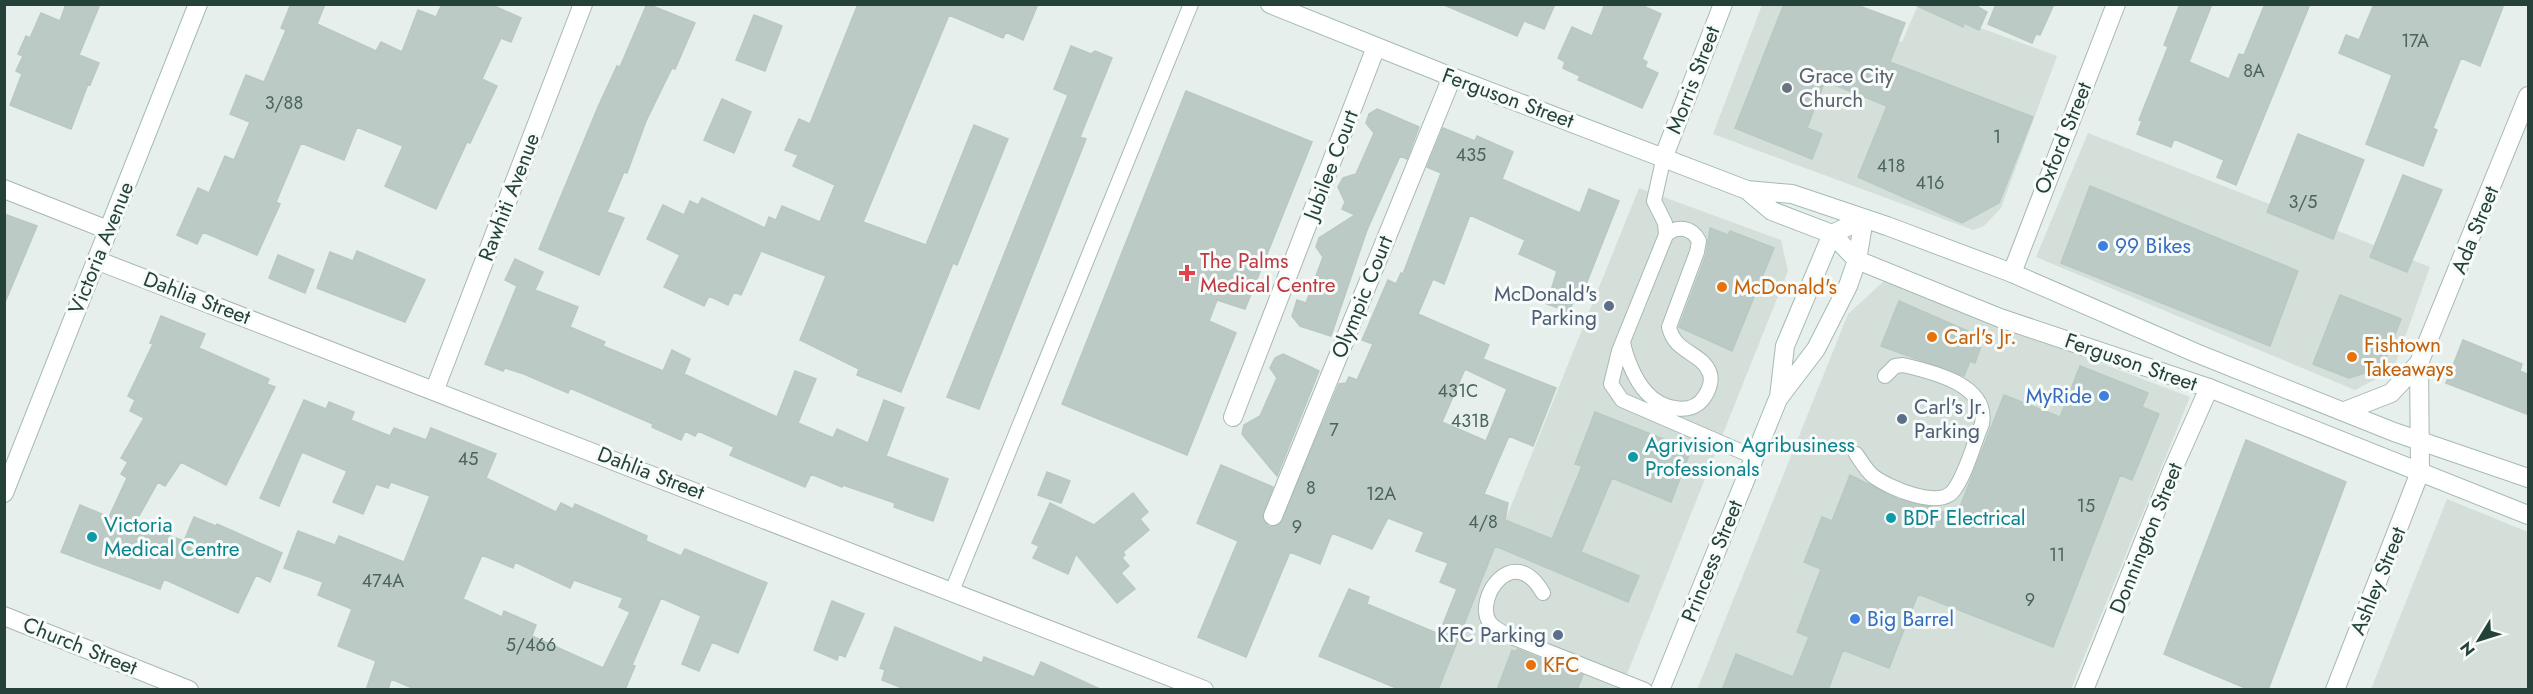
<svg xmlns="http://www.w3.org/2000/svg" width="2533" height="694" viewBox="0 0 2533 694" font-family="Jost,sans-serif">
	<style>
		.built { fill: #d4dfda }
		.building { fill: #bbcac4; stroke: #b8c9c2; stroke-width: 1.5; fill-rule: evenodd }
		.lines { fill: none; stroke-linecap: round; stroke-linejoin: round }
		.lane-casing { stroke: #a8b8b2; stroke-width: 16 }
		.street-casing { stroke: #a8b8b2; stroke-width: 20 }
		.secondary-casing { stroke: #a4bbb3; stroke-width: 20 }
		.lane { stroke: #fff; stroke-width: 14 }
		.street { stroke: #fff; stroke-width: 18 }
		.secondary { stroke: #fff; stroke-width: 18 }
		.worship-dot { fill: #6b7280; stroke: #f7fbf9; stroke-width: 2 }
		.shop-dot { fill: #3f7fe0; stroke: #f7fbf9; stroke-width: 2 }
		.health-dot { fill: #e0444e; stroke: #f7fbf9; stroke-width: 2 }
		.food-dot { fill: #e8710a; stroke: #f7fbf9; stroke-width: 2 }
		.service-dot { fill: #5c6f8a; stroke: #f7fbf9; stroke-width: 2 }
		.culture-dot { fill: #0f9aa8; stroke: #f7fbf9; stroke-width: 2 }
		.labels { text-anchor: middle; stroke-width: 6; stroke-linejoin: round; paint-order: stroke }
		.number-label { font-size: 18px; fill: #4a645c }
		.worship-label { font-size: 21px; fill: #5b616d; stroke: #f7fbf9; text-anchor: start }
		.street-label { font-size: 21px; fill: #24423a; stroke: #f7fbf9 }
		.shop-label { font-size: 21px; fill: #366cbe; stroke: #f7fbf9; text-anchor: start }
		.health-label { font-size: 21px; fill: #be3a42; stroke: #f7fbf9; text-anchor: start }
		.food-label { font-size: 21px; fill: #c56008; stroke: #f7fbf9; text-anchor: start }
		.service-label { font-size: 21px; fill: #4e5e75; stroke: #f7fbf9; text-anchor: end }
		.culture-label { font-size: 21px; fill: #0d838f; stroke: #f7fbf9; text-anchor: start }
	</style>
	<rect width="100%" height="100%" fill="#e6efeb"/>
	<path class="built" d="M 1762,5 L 1812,5 L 1902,42 L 1918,5 L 2057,56 L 2001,208 L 1984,226 L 1973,230 L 1713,134 Z
		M 2088,133 L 2430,267 L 2395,365 L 2384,375 L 2355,390 L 2036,257 Z
		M 1639,188 L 1781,240 L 1788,271 L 1621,689 L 1437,690 Z
		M 1884,281 L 2190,397 L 2071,689 L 1697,690 L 1848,314 Z
		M 2447,499 L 2528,532 L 2528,689 L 2371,689 Z"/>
	<path class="building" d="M 66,4 L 100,4 L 79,55 L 99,63 L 90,85 L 88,84 L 71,129 L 10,105 L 22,74 L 16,71 L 23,56 L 18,54 L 26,36 L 30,38 L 41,13 L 60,21 Z
		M 291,4 L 325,4 L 317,24 L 376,51 L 381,42 L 402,52 L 418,10 L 436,17 L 442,4 L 490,4 L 521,18 L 511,42 L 501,38 L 482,79 L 497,86 L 470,143 L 467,142 L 436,209 L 385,186 L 403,146 L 357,127 L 344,160 L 301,143 L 276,202 L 280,204 L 257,255 L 203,232 L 197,244 L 177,235 L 198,188 L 209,193 L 225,156 L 234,160 L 250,122 L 230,114 L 246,75 L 264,82 L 286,30 L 281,28 Z
		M 647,4 L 695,23 L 675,69 L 672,68 L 646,121 L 627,173 L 624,172 L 607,212 L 624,218 L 599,275 L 539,249 L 598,107 L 617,66 L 620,67 Z
		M 858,4 L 1038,4 L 1023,40 L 1006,32 L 1003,38 L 949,15 L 863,222 L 926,245 L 974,125 L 1008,139 L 957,265 L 953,263 L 901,392 L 857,375 L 859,369 L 800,340 L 826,276 L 761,251 L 741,295 L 734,292 L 728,305 L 709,296 L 704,306 L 664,287 L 680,255 L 647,239 L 663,205 L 684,215 L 690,201 L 698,205 L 702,198 L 765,228 L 769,217 L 776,220 L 782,206 L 820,222 L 835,185 L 793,166 L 798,155 L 785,150 L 799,119 L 810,124 Z
		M 1442,4 L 1555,4 L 1544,29 L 1524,21 L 1517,36 Z
		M 1605,4 L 1639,4 L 1661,14 L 1642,59 L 1647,62 L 1645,67 L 1658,73 L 1642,108 L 1578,80 L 1580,76 L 1563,68 L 1565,62 L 1558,58 L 1572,27 L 1592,36 Z
		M 1784,4 L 1854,4 L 1905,23 L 1890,62 L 2033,117 L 1999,203 L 1962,223 L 1858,177 L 1887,106 L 1825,81 L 1807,128 L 1822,134 L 1812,159 L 1735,128 Z
		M 1913,4 L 1973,4 L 1987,12 L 1979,30 L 1964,23 L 1963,27 Z
		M 1996,4 L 2054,4 L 2040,35 L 2036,34 L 2032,43 L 1988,24 Z
		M 2180,4 L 2212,4 L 2189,62 L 2229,79 L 2239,54 L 2244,55 L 2265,4 L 2310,4 L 2236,185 L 2217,177 L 2224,160 L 2174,139 L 2171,147 L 2137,134 L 2142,121 L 2139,120 L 2168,47 L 2164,45 Z
		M 2374,4 L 2504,4 L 2480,66 L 2461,58 L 2433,128 L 2437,130 L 2423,166 L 2366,144 L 2392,75 L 2339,53 L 2346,35 L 2359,40 Z
		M 754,15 L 782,26 L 765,71 L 736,60 Z
		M 1071,46 L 1091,54 L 1095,51 L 1112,58 L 1080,137 L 1086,139 L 979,409 L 947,397 L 1068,95 L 1054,89 Z
		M 1186,91 L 1312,142 L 1245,309 L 1217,300 L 1209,321 L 1236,333 L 1187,455 L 1062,404 Z
		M 722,99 L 751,112 L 734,153 L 704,140 Z
		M 1377,109 L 1419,127 L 1407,159 L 1400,156 L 1367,230 L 1331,336 L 1300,326 L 1292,316 L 1297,300 L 1306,303 L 1323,257 L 1316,247 L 1319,238 L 1355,215 L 1342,209 L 1345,202 L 1338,187 L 1343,178 L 1356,174 L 1374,133 L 1366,123 L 1369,114 Z
		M 1443,128 L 1475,141 L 1477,136 L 1513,152 L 1502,179 L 1580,213 L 1589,189 L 1619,201 L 1579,302 L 1574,300 L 1569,312 L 1547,304 L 1557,271 L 1519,254 L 1525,240 L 1470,215 L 1444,284 L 1433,279 L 1418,314 L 1489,345 L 1483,359 L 1556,388 L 1533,446 L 1509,436 L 1484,494 L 1508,503 L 1505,520 L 1552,539 L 1582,466 L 1575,464 L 1595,412 L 1691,450 L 1671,502 L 1612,478 L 1581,552 L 1639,576 L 1628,602 L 1495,546 L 1438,690 L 1401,690 L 1319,656 L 1349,589 L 1369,597 L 1367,604 L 1439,634 L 1457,589 L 1440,582 L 1448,563 L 1416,551 L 1424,532 L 1388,518 L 1372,549 L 1332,533 L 1320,564 L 1290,552 L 1246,657 L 1198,637 L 1238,541 L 1197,523 L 1221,465 L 1273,487 L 1262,518 L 1269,527 L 1280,524 L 1339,384 L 1346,383 L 1349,377 L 1357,380 L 1373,344 L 1362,340 L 1388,280 L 1396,284 L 1401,273 L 1403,274 L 1441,173 L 1427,167 ZM 1465,369 L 1507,389 L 1486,441 L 1442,422 Z
		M 2298,134 L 2364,160 L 2333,239 L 2267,212 Z
		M 2403,175 L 2442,190 L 2407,272 L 2370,257 Z
		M 2090,186 L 2298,271 L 2270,346 L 2061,263 Z
		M 4,214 L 37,226 L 6,300 L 4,300 Z
		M 1710,228 L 1728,235 L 1730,231 L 1774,248 L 1732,351 L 1679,327 L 1706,255 Z
		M 357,251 L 425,280 L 405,322 L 317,288 L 330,252 L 353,261 Z
		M 278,255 L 314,270 L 305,293 L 269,278 Z
		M 515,259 L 543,272 L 535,290 L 578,307 L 570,327 L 605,342 L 603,346 L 663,371 L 672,350 L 690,359 L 684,374 L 777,417 L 795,371 L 816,379 L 798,423 L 833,438 L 837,429 L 868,443 L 884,400 L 904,408 L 886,456 L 948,479 L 933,521 L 894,507 L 895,503 L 843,485 L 842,487 L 811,474 L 805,487 L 730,455 L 734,447 L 698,431 L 695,436 L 685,431 L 681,440 L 652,427 L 653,424 L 570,388 L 568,393 L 524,374 L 505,368 L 503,371 L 485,364 L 517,286 L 505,280 Z
		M 2340,295 L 2401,319 L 2382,368 L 2349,378 L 2313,364 Z
		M 1899,301 L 1979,336 L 1978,339 L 1983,340 L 1975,363 L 1970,361 L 1964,376 L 1881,346 Z
		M 161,316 L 205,334 L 199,348 L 269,379 L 267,384 L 275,387 L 226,485 L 181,462 L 165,486 L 158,482 L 135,523 L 184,541 L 194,517 L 216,526 L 217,524 L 282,553 L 270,582 L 256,575 L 238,613 L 164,579 L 160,589 L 61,552 L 80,505 L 109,517 L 127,478 L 121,474 L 128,462 L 121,458 L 144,418 L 130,411 L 135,400 L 128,396 L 153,344 L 150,343 Z
		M 2463,340 L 2522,364 L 2520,371 L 2529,375 L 2529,415 L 2446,383 Z
		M 1283,354 L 1319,371 L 1277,476 L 1242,434 L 1244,425 L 1260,416 L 1277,378 L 1270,368 L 1275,358 Z
		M 2080,366 L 2148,393 L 2142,407 L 2159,414 L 2132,480 L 2120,475 L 2053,647 L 1918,594 L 1889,668 L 1843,650 L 1828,690 L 1722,690 L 1736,654 L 1793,677 L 1809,637 L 1797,632 L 1821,569 L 1804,562 L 1822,517 L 1832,521 L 1850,475 L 1898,499 L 1931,507 L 1956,517 L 2004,395 L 2060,417 Z
		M 304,400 L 326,409 L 329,402 L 354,412 L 351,420 L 390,436 L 394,428 L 426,440 L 431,428 L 496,454 L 486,478 L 556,512 L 561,503 L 573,509 L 575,504 L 647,536 L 646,541 L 681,556 L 685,549 L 767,583 L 738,653 L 712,642 L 699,671 L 682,664 L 701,616 L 661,598 L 632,665 L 635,666 L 625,690 L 417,690 L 391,679 L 388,690 L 366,690 L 376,661 L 338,646 L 352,609 L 318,595 L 323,582 L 284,568 L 298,531 L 335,545 L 339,536 L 404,562 L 430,496 L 391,482 L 388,488 L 376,484 L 363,514 L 333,502 L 347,471 L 302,452 L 279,506 L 260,498 ZM 482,555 L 513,568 L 515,562 L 570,588 L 574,580 L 623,598 L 619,607 L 630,612 L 603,668 L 532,636 L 536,625 L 504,611 L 502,617 L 463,599 Z
		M 2246,440 L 2346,482 L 2268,690 L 2250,690 L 2164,654 Z
		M 1047,472 L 1070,481 L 1061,503 L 1038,495 Z
		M 1133,493 L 1148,512 L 1140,519 L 1149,530 L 1123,552 L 1125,555 L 1122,558 L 1129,566 L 1121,573 L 1135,589 L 1117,603 L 1076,554 L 1068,574 L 1033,558 L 1039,546 L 1032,543 L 1050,503 L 1094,525 Z
		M 832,601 L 864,614 L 845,657 L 839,654 L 837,660 L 814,650 Z
		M 895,627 L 982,663 L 984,657 L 1034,677 L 1041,662 L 1102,690 L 907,690 L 882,680 L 885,670 L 880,668 Z
		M 1517,649 L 1583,675 L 1577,690 L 1497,690 L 1512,650 L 1516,652 Z"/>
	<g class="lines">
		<defs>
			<path id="lane" d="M 1664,156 L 1654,201 L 1665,223 L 1666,235 L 1619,351 L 1611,384 L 1622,400 L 1754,457
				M 1623,342 C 1626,358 1635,380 1646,392 C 1660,408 1692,418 1705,396 C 1709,390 1712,381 1710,374 C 1703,352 1675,354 1669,327 L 1697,252 L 1699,241 C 1692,227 1677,225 1666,235
				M 1856,454 C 1861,461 1866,470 1873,476 C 1889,488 1940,510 1954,490 C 1967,472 1973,445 1982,424 C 1989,385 1933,372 1903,365 L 1895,366 L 1885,376
				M 952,591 L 1191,4
				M 1543,593 C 1513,540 1473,600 1490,623 C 1495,629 1503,632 1509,636 L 1645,690"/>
			<path id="street" d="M 1664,156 L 1723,4
				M 4,189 L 108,230
				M 96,260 L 1204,690
				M 2012,273 L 2116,4
				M 435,389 L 583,4
				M 2345,411 L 2391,393 L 2419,363 L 2528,96
				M 1233,417 L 1376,47
				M 1273,516 L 1452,77
				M 4,616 L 189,690
				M 2084,690 L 2172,471 L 2209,388
				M 2335,690 L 2420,472 L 2419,363"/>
			<path id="secondary" d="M 1270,4 L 1452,77 L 1747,190 L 1792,194 L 1887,226 L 2012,273 L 2196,353 L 2394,432 L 2528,478
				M 1747,190 L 1772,211 L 1832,234 L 1857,260 L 2000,318 L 2209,388 L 2528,515
				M 1779,397 L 1785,346 L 1832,234 L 1864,219
				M 4,493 L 198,4
				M 1660,690 L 1778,399 L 1816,349 L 1848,286 L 1857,260 L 1864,219"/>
		</defs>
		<use href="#lane" class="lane-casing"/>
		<use href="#street" class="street-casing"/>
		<use href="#secondary" class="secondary-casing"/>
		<use href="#lane" class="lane"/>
		<use href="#street" class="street"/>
		<use href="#secondary" class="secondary"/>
	</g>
	<circle class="worship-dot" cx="1787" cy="88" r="6"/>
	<g class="shop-dot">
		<circle cx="2103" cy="246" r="6"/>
		<circle cx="2104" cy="396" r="6"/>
		<circle cx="1855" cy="619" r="6"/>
	</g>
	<path class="health-dot" d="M1184 264h6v6h6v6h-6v6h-6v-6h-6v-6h6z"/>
	<g class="food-dot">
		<circle cx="1722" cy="287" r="6"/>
		<circle cx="1932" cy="337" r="6"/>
		<circle cx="2352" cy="357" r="6"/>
		<circle cx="1531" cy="665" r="6"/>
	</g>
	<g class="service-dot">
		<circle cx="1609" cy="306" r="6"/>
		<circle cx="1902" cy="419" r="6"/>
		<circle cx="1558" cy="635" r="6"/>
	</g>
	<g class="culture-dot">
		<circle cx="1633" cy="457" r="6"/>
		<circle cx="1891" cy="518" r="6"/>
		<circle cx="92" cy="537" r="6"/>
	</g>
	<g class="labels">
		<g class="number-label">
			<text x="2415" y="47">17A</text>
			<text x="2254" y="77">8A</text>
			<text x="284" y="109">3/88</text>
			<text x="1997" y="143">1</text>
			<text x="1471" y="161">435</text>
			<text x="1891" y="172">418</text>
			<text x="1930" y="189">416</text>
			<text x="2303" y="208">3/5</text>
			<text x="1458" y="397">431C</text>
			<text x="1470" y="427">431B</text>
			<text x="1334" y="436">7</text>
			<text x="468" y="465">45</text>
			<text x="1311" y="494">8</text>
			<text x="1381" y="500">12A</text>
			<text x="2086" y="512">15</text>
			<text x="1483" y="528">4/8</text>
			<text x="1297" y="533">9</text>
			<text x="2057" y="561">11</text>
			<text x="383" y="587">474A</text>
			<text x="2030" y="606">9</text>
			<text x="531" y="651">5/466</text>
		</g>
		<g class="worship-label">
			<text x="1799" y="83">Grace City<tspan x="1799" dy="24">Church</tspan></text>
		</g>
		<g class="street-label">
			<text transform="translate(1693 80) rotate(-69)" y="7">Morris Street</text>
			<text transform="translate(1508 98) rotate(20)" y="7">Ferguson Street</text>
			<text transform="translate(2063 138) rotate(-68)" y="7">Oxford Street</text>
			<text transform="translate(1331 165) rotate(-69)" y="7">Jubilee Court</text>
			<text transform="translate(509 197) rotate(-69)" y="7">Rawhiti Avenue</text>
			<text transform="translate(2475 230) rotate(-68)" y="7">Ada Street</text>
			<text transform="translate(101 248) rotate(-68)" y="7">Victoria Avenue</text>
			<text transform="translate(1362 297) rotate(-68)" y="7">Olympic Court</text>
			<text transform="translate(197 298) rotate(21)" y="7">Dahlia Street</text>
			<text transform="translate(2131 362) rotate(19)" y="7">Ferguson Street</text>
			<text transform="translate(651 473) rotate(21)" y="7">Dahlia Street</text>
			<text transform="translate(2146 538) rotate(-68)" y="7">Donnington Street</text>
			<text transform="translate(1712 561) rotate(-68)" y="7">Princess Street</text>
			<text transform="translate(2378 581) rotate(-68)" y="7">Ashley Street</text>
			<text transform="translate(80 646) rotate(22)" y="7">Church Street</text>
		</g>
		<g class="shop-label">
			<text x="2115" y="253">99 Bikes</text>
			<text x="2092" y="403" text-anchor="end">MyRide</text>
			<text x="1867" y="626">Big Barrel</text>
		</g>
		<g class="health-label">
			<text x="1200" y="268">The Palms<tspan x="1200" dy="24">Medical Centre</tspan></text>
		</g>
		<g class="food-label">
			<text x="1734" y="294">McDonald's</text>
			<text x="1944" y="344">Carl's Jr.</text>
			<text x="2364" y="352">Fishtown<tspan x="2364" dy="24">Takeaways</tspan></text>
			<text x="1543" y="672">KFC</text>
		</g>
		<g class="service-label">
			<text x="1597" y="301">McDonald's<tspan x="1597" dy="24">Parking</tspan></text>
			<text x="1914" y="414" text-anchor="start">Carl's Jr.<tspan x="1914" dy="24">Parking</tspan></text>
			<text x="1546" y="642">KFC Parking</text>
		</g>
		<g class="culture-label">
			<text x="1645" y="452">Agrivision Agribusiness<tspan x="1645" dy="24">Professionals</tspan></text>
			<text x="1903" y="525">BDF Electrical</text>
			<text x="104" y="532">Victoria<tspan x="104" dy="24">Medical Centre</tspan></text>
		</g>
	</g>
	<rect width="2533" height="694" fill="none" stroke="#24423a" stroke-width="12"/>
	<g transform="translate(2479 640) rotate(232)" stroke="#f7fbf9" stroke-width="4.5" paint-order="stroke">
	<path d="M0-4.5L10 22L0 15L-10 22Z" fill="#24423a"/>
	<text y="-9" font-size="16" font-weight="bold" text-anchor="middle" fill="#24423a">N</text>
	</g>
</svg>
